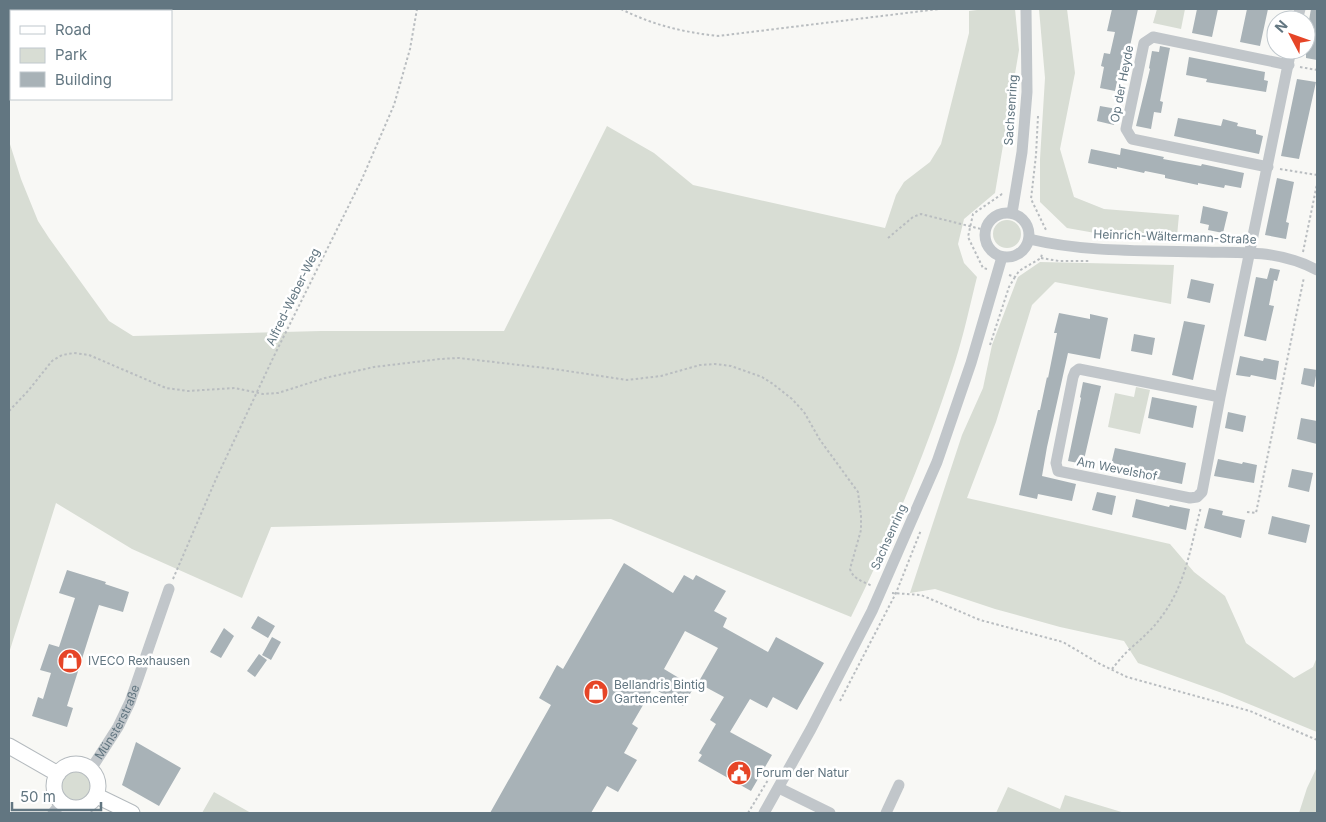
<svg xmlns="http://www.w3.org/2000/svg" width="1326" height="822" viewBox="0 0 1326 822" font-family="Inter,sans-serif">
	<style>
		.green { fill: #d8ddd4 }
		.building { fill: #a8b2b7 }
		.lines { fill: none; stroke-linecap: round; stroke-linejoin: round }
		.major-casing { stroke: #b4babe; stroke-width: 17 }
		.path { stroke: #b9bdc0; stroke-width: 2; stroke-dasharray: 2.5 2.5; stroke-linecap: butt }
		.minor { stroke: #c1c6ca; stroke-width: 11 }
		.major { stroke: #fff; stroke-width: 15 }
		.labels { text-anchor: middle; stroke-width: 5; stroke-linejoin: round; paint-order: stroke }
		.street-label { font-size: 12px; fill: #627681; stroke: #fff }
		.poi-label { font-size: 12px; fill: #627681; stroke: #fff; text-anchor: start }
	</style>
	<rect width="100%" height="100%" fill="#f8f8f5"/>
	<path class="green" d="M 985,9 L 1015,9 L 1019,50 L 995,193 L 964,219 L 958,244 L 964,263 L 977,277 C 970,305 964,334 955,362 C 927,450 892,534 851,617 L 611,519 L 271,527 L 242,598 L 132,549 L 56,503 L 9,653 L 9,141 L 21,179 L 38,221 L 49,238 L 109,321 L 133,336 L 321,331 L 504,331 L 607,126 L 654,153 L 693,185 L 885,228 L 896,195 L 904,182 L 930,162 L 941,144 L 969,33 L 969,11 Z
		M 1039,9 L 1067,9 L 1075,73 L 1060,149 L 1074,197 L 1104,209 L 1179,215 L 1177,236 L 1112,236 L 1067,228 L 1040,202 L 1040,159 L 1045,78 Z
		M 1157,9 L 1185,9 L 1181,29 L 1153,23 Z
		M993 234a14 14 0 1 1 28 0a14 14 0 1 1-28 0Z
		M 1040,262 L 1174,265 L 1171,304 L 1055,282 L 1032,305 L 996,422 L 967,498 L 1170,544 L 1194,572 L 1225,596 L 1246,643 L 1294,678 L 1313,667 L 1317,657 L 1317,732 L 1222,693 L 1138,663 L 1124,641 L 1060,627 L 995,609 L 935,589 L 910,593 L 962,435 L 983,388 L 992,345 L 1018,277 Z
		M 1136,387 L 1150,390 L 1140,434 L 1108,427 L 1115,393 L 1134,397 Z
		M 1317,767 L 1317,813 L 1299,813 L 1307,788 Z
		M62 786a14 14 0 1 1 28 0a14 14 0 1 1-28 0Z
		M 1008,787 L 1060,809 L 1065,795 L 1125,813 L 996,813 Z
		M 214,792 L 251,813 L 202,813 Z"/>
	<path class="building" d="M 1112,9 L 1138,9 L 1127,60 L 1122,59 L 1115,91 L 1100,88 L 1104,67 L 1101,66 L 1104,53 L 1110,54 L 1115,32 L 1107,31 Z
		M 1197,9 L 1218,9 L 1212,37 L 1192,33 Z
		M 1247,9 L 1268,9 L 1260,46 L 1240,42 Z
		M 1311,9 L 1317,9 L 1317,60 L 1306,58 L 1306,37 Z
		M 1160,46 L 1170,48 L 1160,101 L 1163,102 L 1161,113 L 1154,112 L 1151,129 L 1136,126 L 1150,69 L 1149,68 L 1152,51 L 1159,52 Z
		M 1189,57 L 1265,72 L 1264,80 L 1268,81 L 1266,92 L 1206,82 L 1207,79 L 1186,75 Z
		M 1297,79 L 1316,82 L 1299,159 L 1281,156 Z
		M 1100,106 L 1117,109 L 1114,125 L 1097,121 Z
		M 1178,118 L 1221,126 L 1223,119 L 1238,123 L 1237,126 L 1256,130 L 1256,134 L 1263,136 L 1259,154 L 1174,136 Z
		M 1121,148 L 1164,157 L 1163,159 L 1201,166 L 1202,164 L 1244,173 L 1241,188 L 1225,185 L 1224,188 L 1198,183 L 1198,185 L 1165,178 L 1165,175 L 1145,171 L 1144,173 L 1117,167 L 1117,169 L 1088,163 L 1091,149 L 1120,155 Z
		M 1277,178 L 1294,182 L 1286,222 L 1289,223 L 1286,239 L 1265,235 Z
		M 1203,206 L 1228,212 L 1223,233 L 1208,230 L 1209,225 L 1200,223 Z
		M 1270,268 L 1280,270 L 1277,281 L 1274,280 L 1269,305 L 1274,306 L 1266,341 L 1244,336 L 1256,277 L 1267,279 Z
		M 1191,279 L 1214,284 L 1210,303 L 1187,298 Z
		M 1059,313 L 1090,319 L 1090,314 L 1108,318 L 1100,359 L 1068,353 L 1047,447 L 1042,476 L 1076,484 L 1072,501 L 1038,494 L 1037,499 L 1019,495 L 1038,410 L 1040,410 L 1047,377 L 1048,378 L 1057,333 L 1054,333 Z
		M 1184,321 L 1205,325 L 1193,380 L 1172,375 Z
		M 1134,334 L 1155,338 L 1152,355 L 1131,351 Z
		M 1240,356 L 1263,361 L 1264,358 L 1279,361 L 1276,380 L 1251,375 L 1250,377 L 1236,375 Z
		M 1304,368 L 1317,370 L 1314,387 L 1301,384 Z
		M 1083,382 L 1101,386 L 1083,464 L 1068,461 L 1081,398 L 1080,397 Z
		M 1152,397 L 1197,406 L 1193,428 L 1148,418 Z
		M 1228,412 L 1246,416 L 1243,432 L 1225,428 Z
		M 1301,418 L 1317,421 L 1317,444 L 1297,439 Z
		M 1115,448 L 1186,463 L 1182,484 L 1110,469 Z
		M 1218,459 L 1242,464 L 1243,462 L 1257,465 L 1254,483 L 1214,476 Z
		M 1292,469 L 1313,473 L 1309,492 L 1288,487 Z
		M 1097,492 L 1116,496 L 1112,515 L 1092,510 Z
		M 1136,499 L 1169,507 L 1170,505 L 1190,509 L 1186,530 L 1132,517 Z
		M 1209,508 L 1223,511 L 1222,515 L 1245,520 L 1241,538 L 1204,528 Z
		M 1272,516 L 1310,525 L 1306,543 L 1268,534 Z
		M 624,563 L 673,593 L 684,575 L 693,580 L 696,575 L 726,591 L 714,611 L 727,618 L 723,627 L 768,652 L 776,637 L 824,663 L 797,710 L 773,697 L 767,708 L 750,699 L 730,732 L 772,755 L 751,791 L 698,761 L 702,755 L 699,753 L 716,724 L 710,720 L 724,697 L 698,683 L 718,648 L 685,631 L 664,669 L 694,687 L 683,706 L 653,688 L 632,724 L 638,728 L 624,753 L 637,760 L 618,792 L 607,786 L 591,813 L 490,813 L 551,705 L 539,698 L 557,665 L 563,669 Z
		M 67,570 L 106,582 L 105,584 L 129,592 L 123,612 L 99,605 L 67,706 L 73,708 L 67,727 L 32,716 L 38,697 L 43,699 L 51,673 L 40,670 L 49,644 L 59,647 L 75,598 L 59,593 Z
		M 258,616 L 275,626 L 268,638 L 251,628 Z
		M 224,628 L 234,636 L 221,658 L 210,652 Z
		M 272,637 L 281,642 L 271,660 L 262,655 Z
		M 259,654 L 267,660 L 255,677 L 247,671 Z
		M 136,742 L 181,768 L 159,806 L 122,785 Z"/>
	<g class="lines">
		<defs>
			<path id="major" d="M 9,746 L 58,774
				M54 786a22 22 0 1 1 44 0a22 22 0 1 1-44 0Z
				M 97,796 L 132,813"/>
		</defs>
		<use href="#major" class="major-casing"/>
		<path class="path" d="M 621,9 C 653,25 682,32 718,36 L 939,9
			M 1300,67 L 1317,70
			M 1038,116 L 1036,155 L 1031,199 L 1046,230
			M 1280,169 L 1317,175
			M 888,238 L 913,217 L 921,214 L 985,230
			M 1303,252 L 1317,184
			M 1041,258 L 1059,261 L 1090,261
			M 987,269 L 983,268 L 968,237 L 973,214 L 1002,194 L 1004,194
			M 1009,275 L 1015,277 L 1019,271 L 1041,258 L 1042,254
			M 990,345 L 1009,287 L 1015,277
			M 9,411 L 28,391 L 52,361 L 62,355 L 74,353 L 89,355 L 166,388 L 188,391 L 235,388 L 263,394 L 278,393 L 325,378 L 374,367 L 440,359 L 459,358 L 554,369 L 627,380 L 661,376 L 700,365 L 715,364 L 731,366 L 762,377 L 773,384 L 792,399 L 804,412 L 820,440 L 858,492 L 861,516 L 861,530 L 850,569 C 853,579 862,581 872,586
			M 1247,512 L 1256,513 L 1304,277
			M 173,579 L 216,479 L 274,356 L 362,179 L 394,105 L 410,49 L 417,9
			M 892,593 L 921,595 L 980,620 L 1063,642 L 1100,664 L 1127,677 L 1250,711 L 1317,740
			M 1112,669 C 1117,663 1123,655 1130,649 C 1142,638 1152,630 1162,616 C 1186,584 1191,545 1201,507
			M 840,701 L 896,593 L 921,530
			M 748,813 L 768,780"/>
		<g class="minor">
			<path d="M 1297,20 L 1300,9"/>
			<path d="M 1268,167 L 1132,139 L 1126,129 L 1144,43 L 1153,37 L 1289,65"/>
			<circle cx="1007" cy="235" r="22"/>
			<path d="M 1012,213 L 1022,152 L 1027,92 L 1026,9"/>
			<path d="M 1029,239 C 1088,253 1146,250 1205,252 C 1247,253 1279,250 1317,270"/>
			<path d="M 1220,397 L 1079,369 L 1075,372 L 1073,377 L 1056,463 L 1058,471 L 1190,498 L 1197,497 L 1202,492 L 1220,397 L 1291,50"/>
			<path id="s1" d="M 91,769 L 118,727 L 130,702 L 169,589"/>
			<path d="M 779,788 L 830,813"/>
			<path d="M 53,813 L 61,803"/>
			<path d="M 764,813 L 811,729 L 872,611 L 937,462 L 971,363 L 1002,257"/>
			<path d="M 886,813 L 899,785"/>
		</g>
		<use href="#major" class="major"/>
	</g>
	<defs>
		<symbol id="shop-disc" viewBox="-11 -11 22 22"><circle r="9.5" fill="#e64527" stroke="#fff"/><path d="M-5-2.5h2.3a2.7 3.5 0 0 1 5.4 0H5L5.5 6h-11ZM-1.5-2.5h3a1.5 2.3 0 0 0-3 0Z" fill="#fff"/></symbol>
		<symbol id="civic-disc" viewBox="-11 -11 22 22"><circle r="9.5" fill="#e64527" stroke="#fff"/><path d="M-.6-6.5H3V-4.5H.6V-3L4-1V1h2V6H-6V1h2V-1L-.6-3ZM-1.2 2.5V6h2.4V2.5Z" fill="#fff"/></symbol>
	</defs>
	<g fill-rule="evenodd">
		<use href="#shop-disc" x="56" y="647" width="28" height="28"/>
		<use href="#shop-disc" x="582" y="678" width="28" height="28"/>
		<use href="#civic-disc" x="725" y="759" width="28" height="28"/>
	</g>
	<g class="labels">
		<g class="street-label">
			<text transform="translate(1122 84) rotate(-79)" y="4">Op der Heyde</text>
			<text transform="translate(1011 110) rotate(-86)" y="4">Sachsenring</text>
			<text transform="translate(1175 237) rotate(2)" y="4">Heinrich-Wältermann-Straße</text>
			<text transform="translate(293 297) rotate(-64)" y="4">Alfred-Weber-Weg</text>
			<text transform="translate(1117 469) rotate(11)" y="4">Am Wevelshof</text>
			<text transform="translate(889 537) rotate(-66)" y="4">Sachsenring</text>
			<text dy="4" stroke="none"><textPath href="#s1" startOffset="54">Münsterstraße</textPath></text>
		</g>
		<g class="poi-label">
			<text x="88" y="665">IVECO Rexhausen</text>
			<text x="614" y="689">Bellandris Bintig<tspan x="614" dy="14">Gartencenter</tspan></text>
			<text x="756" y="777">Forum der Natur</text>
		</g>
	</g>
	<rect width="1326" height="822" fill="none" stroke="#627681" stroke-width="20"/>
	<rect x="10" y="10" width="162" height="90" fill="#ffffff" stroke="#c0c8cd"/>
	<rect x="20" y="26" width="25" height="8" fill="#ffffff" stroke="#c0c8cd"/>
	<text x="55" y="35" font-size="15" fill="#627681">Road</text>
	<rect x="20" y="48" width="25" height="15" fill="#d8ddd4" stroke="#c0c8cd"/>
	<text x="55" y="60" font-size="15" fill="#627681">Park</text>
	<rect x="20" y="72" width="25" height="15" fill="#a8b2b7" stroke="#c0c8cd"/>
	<text x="55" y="85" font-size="15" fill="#627681">Building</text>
	<g transform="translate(1291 35) rotate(311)"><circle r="24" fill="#ffffff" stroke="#c0c8cd"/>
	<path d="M0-4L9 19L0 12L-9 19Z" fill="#e64527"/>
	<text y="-8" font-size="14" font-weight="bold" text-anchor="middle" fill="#627681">N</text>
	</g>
	<path d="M12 802v8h89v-8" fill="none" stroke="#627681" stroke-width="2.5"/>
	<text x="20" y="802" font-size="15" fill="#627681" stroke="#ffffff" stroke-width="4" paint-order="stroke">50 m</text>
</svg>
